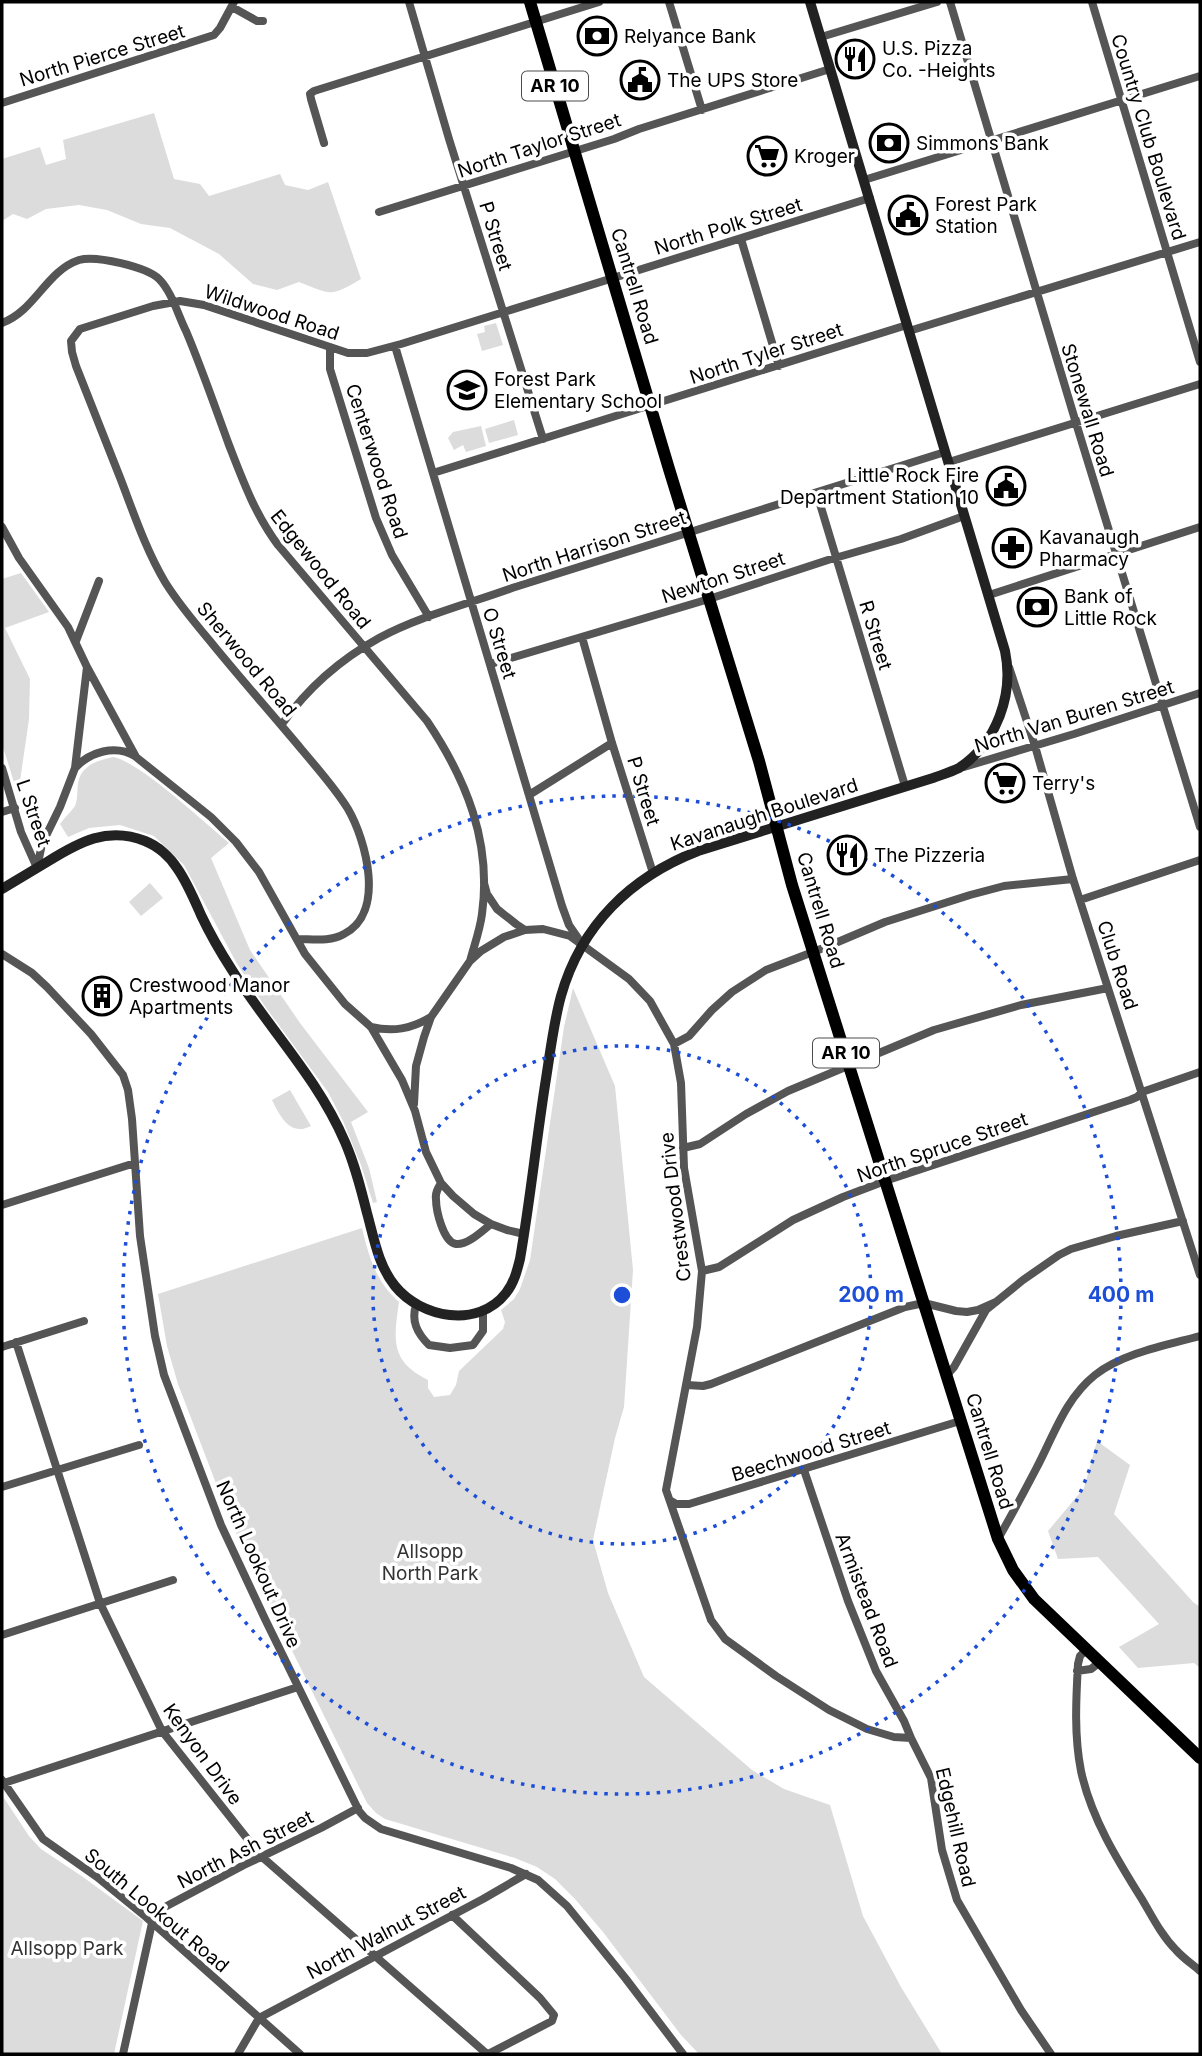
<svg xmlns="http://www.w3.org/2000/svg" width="1202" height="2056" viewBox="0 0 1202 2056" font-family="Inter,sans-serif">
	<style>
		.green { fill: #dcdcdc }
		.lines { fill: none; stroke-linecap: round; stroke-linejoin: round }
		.street { stroke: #555; stroke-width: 8 }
		.secondary { stroke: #222; stroke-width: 10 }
		.primary { stroke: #000; stroke-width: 12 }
		.ring { fill: none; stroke: #1d4ed8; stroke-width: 3.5; stroke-dasharray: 3.5 7 }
		.labels { text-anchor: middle; stroke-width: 7; stroke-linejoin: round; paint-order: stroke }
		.shield { fill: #fff; stroke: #4c4c4c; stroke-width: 2 }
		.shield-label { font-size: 18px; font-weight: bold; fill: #000 }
		.poi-label { font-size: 19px; fill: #000; stroke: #fff; text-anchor: start }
		.street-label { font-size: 19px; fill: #000; stroke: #fff }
		.park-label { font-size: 19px; fill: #333; stroke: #fff }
		.centre { fill: #1d4ed8; stroke: #fff; stroke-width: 3.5 }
		.ring-label { font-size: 21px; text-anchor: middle; font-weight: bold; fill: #1d4ed8; stroke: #fff; stroke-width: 7; stroke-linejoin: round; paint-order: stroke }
	</style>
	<rect width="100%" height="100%" fill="#fff"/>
	<path class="green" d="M 154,113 L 174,179 L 200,184 L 209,196 L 280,174 L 285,185 L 308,190 L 328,182 L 361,279 C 330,297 332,295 299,282 L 277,290 L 253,284 L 219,254 L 170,228 L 141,224 L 107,210 L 79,205 L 46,209 L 27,219 L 13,214 L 2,221 L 2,159 L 40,147 L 46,165 L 66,159 L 63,140 Z
		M 496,323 L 503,345 L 482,351 L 477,334 L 485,332 L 484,326 Z
		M 514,420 L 518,435 L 489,443 L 485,429 Z
		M 481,426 L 486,446 L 466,452 L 463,445 L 454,450 L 448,438 L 453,432 Z
		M 21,573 L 49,612 L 5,628 L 30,679 L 29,719 L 18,795 L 2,744 L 2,579 Z
		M 113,757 C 139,761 206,824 229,843 L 211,858 L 250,950 L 300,1023 L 368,1112 L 351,1122 L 369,1168 L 377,1202 L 373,1203 L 361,1165 L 343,1121 L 328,1092 L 264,1005 L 236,962 L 184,865 L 154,836 L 120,825 L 89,828 L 68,837 L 60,824 C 64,818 71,812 75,806 C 78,799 77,790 78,783 C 81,765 99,760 113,757 Z
		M 150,883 L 163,898 L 141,916 L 129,902 Z
		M 573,988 L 615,1086 L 633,1270 L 624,1407 L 615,1438 L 593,1540 L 608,1593 L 644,1677 L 752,1770 L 784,1789 L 830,1805 L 863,1916 L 901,1987 L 942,2054 L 699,2054 L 681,2035 L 603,1932 L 575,1899 L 555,1879 L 537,1867 L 515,1858 L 385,1819 L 376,1813 L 367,1803 L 274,1614 L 230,1520 L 178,1384 L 167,1346 L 158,1294 L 362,1228 C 369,1257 376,1282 399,1302 C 394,1338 389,1361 428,1380 L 428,1388 L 434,1397 L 450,1395 L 456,1385 L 459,1371 L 503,1329 L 505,1322 L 501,1310 L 514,1299 L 520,1289 L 530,1260 L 564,1027 Z
		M 290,1090 L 311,1126 C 290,1137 280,1116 272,1100 Z
		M 1097,1441 L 1130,1465 L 1114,1514 L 1193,1602 L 1200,1607 L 1200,1668 L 1194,1663 L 1138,1668 L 1119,1647 L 1159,1624 L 1098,1557 L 1058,1559 L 1048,1531 L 1084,1488 Z
		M 2,1795 L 29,1836 L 41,1849 L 83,1877 L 143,1921 L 114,2054 L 2,2054 Z"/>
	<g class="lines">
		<path class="street" d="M 409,2 L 449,139 L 543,439
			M 669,2 L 702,110
			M 950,2 L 1076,423 L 1200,827
			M 1092,2 L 1200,362
			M 232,7 L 257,21 L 263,21
			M 821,37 L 937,2
			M 2,103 L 214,35 L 220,28 L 234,2
			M 324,143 L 311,99 L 310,94 L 314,91 L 599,2
			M 864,180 L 1200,76
			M 379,212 L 614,139 L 639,129 L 830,69
			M 741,239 L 779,366
			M 2,323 C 35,311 46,271 79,260 C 96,255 147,267 159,279 C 172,292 178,315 186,331 C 202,369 215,407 229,445 C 243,481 255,514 278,545 L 427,721 C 466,779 492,842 482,914 C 480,930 474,946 470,961
			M 909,331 L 1200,242
			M 395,346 L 562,906 L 569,925 L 578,938
			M 330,347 L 330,369 L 376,518 L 392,555 L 429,617
			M 949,462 L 1200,384
			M 433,473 L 907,325
			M 817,494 L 905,786
			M 2,527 L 19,558 L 68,627 L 87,667 L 75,768 L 60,807 L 42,844 L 37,868
			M 989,595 L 1200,527
			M 582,637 L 612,743 L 653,873
			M 76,641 L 99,581
			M 491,664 L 709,599 L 828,560 L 901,539 L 964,516
			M 87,667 L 136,757 L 211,817 L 236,842 L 259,872 L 305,954 L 345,1004 L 371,1027 L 402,1080 L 415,1111 L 426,1152 L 441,1183 L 453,1196 L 474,1214 L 491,1224 L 507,1230 L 524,1234
			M 1009,667 L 1035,746 L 1073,879 L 1200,1275
			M 282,724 C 307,689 341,659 379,638 C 420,616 468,604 512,588 L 945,452
			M 964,767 L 1074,734 L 1200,693
			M 2,768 L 21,832 L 37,868
			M 75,768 C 90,752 115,744 135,756
			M 529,795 L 612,743
			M 2,812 L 15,808
			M 484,883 L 487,894 L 497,909 L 516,924 L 525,930 L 543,929 L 570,936 L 629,979 L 650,1001 L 674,1044 L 681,1083 L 684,1168 L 702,1271 L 697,1327 L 666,1490 L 711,1620 L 725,1639 L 776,1676 L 829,1710 L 867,1729 L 894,1737 L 911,1738 L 931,1778 L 942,1850 L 957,1900 L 1021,2010 L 1051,2054
			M 1080,900 L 1200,860
			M 297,939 C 313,939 330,942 344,934 C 386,913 366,840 348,809 C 335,788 318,769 302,750 C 272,714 240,678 210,641 C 194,622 178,603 165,582 C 146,550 134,514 121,480 C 106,442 91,404 76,366 L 72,352 L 71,341 L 80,329 L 153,306 L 180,301 L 204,305 L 348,353 L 367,353 L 401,344 L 870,198
			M 2,954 L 32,973 L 47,987 L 91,1034 L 123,1075 L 128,1090 L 132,1119 L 140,1236 L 155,1336 L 164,1375 L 221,1525 L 265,1619 L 359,1811 L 365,1818 L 381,1829 L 511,1868 L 538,1880 L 567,1906 L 626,1979 L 683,2054
			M 371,1027 C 393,1032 411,1029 431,1017
			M 674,1044 L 689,1036 L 712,1010 L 732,992 L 766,970 L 826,947 L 885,922 L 970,895 L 1004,886 L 1073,879
			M 414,1104 L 416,1066 L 424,1037 L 431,1017 L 470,961 L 481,951 L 504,937 L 525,930
			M 683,1148 L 700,1144 L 746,1114 L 788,1091 L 934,1030 L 1021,1005 L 1108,988
			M 441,1183 C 438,1188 435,1193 436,1199 C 436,1210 443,1242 456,1244 C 468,1245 482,1231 491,1224
			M 2,1205 L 135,1163
			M 702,1271 L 719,1267 L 793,1220 L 843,1197 L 885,1181 L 1130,1100 L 1137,1097 L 1142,1092 L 1200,1072
			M 416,1305 C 411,1321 417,1333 429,1345 L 450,1348 L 473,1345 L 483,1331 L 483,1310
			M 16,1342 L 100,1603 L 162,1731 L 261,1856 L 487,2054
			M 2,1347 L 84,1321
			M 946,1376 L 954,1367 L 986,1310 L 1023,1280 L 1059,1255 L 1071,1249 L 1116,1236 L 1183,1221
			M 687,1385 L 703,1386 L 711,1384 L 905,1307 L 924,1303 L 956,1311 L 967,1312 L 978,1310 L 996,1302
			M 804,1470 L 848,1601 L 876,1671 L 904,1721 L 911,1738
			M 2,1487 L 139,1445
			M 671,1501 L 676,1504 L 689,1504 L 960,1421
			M 998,1539 C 1011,1516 1024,1492 1036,1469 C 1054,1435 1065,1399 1095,1375 C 1123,1353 1167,1345 1200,1336
			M 2,1635 L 173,1580
			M 1086,1650 L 1080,1656 L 1078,1664 C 1076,1699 1074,1736 1081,1771 C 1091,1818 1118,1861 1143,1901 C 1153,1918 1162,1936 1176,1950 C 1183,1958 1192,1964 1200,1971
			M 1077,1671 L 1091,1669 L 1100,1662
			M 2,1780 L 43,1839 L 97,1877 L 146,1917 L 300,2054
			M 4,1783 L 298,1687
			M 452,1915 L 540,1998 L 554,2015 L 552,2021 L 488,2054
			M 146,1917 L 244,1865 L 321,1828 L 358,1808
			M 123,2054 L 152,1923
			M 238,2054 L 259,2018 L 483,1899 L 526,1874"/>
		<path class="secondary" d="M 2,889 C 17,880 32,871 47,862 C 79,842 108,826 145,841 C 158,846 170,857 177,868 C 187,882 194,899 201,915 C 210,934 221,953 232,970 C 269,1029 317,1077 345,1142 C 355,1165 361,1189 367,1213 C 374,1238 378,1265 395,1286 C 421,1318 478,1329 506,1293 C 514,1283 517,1271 520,1259 C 530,1201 536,1143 545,1085 C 550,1055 553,1025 561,996 C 581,925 631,877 698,851 L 933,778 C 941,775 951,772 959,768 C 997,743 1014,694 1005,651 L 810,2"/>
		<path class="primary" d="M 530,2 L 669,469 L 759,761 L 792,885 L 998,1539 L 1013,1570 L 1034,1599 L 1200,1758"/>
	</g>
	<g class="ring">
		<circle cx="622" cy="1295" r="249"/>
		<circle cx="622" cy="1295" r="499"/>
	</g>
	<defs>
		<symbol id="bank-ring" viewBox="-11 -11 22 22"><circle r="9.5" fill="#fff" stroke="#000" stroke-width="1.5"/><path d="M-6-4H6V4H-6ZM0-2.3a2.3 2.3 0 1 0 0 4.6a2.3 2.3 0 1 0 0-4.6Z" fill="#000"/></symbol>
		<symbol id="restaurant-ring" viewBox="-11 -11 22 22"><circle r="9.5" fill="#fff" stroke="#000" stroke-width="1.5"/><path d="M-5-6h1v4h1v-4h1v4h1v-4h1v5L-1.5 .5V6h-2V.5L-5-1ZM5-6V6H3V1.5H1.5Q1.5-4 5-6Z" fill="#000"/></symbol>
		<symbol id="civic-ring" viewBox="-11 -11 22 22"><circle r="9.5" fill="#fff" stroke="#000" stroke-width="1.5"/><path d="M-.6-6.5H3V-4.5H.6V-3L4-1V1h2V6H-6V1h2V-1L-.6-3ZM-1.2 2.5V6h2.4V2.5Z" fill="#000"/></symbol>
		<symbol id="supermarket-ring" viewBox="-11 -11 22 22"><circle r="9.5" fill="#fff" stroke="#000" stroke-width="1.5"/><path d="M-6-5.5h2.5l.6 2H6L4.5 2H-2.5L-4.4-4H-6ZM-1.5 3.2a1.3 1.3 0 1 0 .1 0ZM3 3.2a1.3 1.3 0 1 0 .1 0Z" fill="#000"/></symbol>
		<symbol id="school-ring" viewBox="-11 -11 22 22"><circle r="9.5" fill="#fff" stroke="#000" stroke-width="1.5"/><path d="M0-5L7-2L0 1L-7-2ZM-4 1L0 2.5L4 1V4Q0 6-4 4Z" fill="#000"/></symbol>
		<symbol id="pharmacy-ring" viewBox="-11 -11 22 22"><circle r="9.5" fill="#fff" stroke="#000" stroke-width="1.5"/><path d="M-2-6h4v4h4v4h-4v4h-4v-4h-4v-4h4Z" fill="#000"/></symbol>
		<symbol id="building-ring" viewBox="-11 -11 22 22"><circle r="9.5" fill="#fff" stroke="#000" stroke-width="1.5"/><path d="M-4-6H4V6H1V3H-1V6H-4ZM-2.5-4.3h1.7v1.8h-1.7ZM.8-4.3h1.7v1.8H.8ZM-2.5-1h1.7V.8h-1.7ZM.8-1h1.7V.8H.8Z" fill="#000"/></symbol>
	</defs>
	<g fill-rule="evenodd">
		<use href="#bank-ring" x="575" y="14" width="44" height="44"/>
		<use href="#restaurant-ring" x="833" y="37" width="44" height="44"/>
		<use href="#civic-ring" x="618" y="58" width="44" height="44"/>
		<use href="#bank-ring" x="867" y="121" width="44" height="44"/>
		<use href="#supermarket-ring" x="745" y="134" width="44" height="44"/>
		<use href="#civic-ring" x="886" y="193" width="44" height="44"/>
		<use href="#school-ring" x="445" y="368" width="44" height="44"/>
		<use href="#civic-ring" x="984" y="464" width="44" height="44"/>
		<use href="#pharmacy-ring" x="990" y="526" width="44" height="44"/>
		<use href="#bank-ring" x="1015" y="585" width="44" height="44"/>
		<use href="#supermarket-ring" x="983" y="761" width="44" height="44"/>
		<use href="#restaurant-ring" x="825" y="833" width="44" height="44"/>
		<use href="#building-ring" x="80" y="974" width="44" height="44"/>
	</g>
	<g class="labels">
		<g class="shield">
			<rect x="522" y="71.5" width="66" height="29" rx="5"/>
			<rect x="813" y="1038.5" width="66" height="29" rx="5"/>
		</g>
		<g class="shield-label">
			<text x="555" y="92">AR 10</text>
			<text x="846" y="1059">AR 10</text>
		</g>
		<g class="poi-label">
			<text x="624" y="43">Relyance Bank</text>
			<text x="882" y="55">U.S. Pizza<tspan x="882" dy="22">Co. -Heights</tspan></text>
			<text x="667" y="87">The UPS Store</text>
			<text x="916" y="150">Simmons Bank</text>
			<text x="794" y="163">Kroger</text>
			<text x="935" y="211">Forest Park<tspan x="935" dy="22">Station</tspan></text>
			<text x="494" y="386">Forest Park<tspan x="494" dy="22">Elementary School</tspan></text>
			<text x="979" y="482" text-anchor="end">Little Rock Fire<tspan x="979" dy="22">Department Station 10</tspan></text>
			<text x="1039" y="544">Kavanaugh<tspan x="1039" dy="22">Pharmacy</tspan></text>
			<text x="1064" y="603">Bank of<tspan x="1064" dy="22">Little Rock</tspan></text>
			<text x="1032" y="790">Terry's</text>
			<text x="874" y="862">The Pizzeria</text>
			<text x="129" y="992">Crestwood Manor<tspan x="129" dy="22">Apartments</tspan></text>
		</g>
		<g class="street-label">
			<text transform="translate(102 55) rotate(-17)" y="7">North Pierce Street</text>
			<text transform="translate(1149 137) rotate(73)" y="7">Country Club Boulevard</text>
			<text transform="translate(539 145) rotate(-18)" y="7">North Taylor Street</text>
			<text transform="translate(728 226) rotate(-17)" y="7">North Polk Street</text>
			<text transform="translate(496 236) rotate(73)" y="7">P Street</text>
			<text transform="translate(635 286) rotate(73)" y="7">Cantrell Road</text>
			<text transform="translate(272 312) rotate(18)" y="7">Wildwood Road</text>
			<text transform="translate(766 353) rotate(-18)" y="7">North Tyler Street</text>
			<text transform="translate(1088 410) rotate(73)" y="7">Stonewall Road</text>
			<text transform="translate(377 461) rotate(72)" y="7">Centerwood Road</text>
			<text transform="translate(594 546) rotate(-18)" y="7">North Harrison Street</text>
			<text transform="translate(321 569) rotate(51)" y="7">Edgewood Road</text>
			<text transform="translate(723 577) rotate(-18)" y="7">Newton Street</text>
			<text transform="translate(876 635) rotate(73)" y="7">R Street</text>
			<text transform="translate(500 643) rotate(73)" y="7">O Street</text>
			<text transform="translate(247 659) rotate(50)" y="7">Sherwood Road</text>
			<text transform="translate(1074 716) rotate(-17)" y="7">North Van Buren Street</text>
			<text transform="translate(644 791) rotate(73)" y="7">P Street</text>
			<text transform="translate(34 813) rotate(71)" y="7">L Street</text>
			<text transform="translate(764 814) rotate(-18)" y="7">Kavanaugh Boulevard</text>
			<text transform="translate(821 910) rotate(73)" y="7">Cantrell Road</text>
			<text transform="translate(1118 965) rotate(72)" y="7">Club Road</text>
			<text transform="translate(942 1147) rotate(-19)" y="7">North Spruce Street</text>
			<text transform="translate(675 1207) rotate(-97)" y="7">Crestwood Drive</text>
			<text transform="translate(811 1451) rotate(-17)" y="7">Beechwood Street</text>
			<text transform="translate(990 1451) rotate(73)" y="7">Cantrell Road</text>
			<text transform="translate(259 1564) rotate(66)" y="7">North Lookout Drive</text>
			<text transform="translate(867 1600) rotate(69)" y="7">Armistead Road</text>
			<text transform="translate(203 1754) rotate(54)" y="7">Kenyon Drive</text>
			<text transform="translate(956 1827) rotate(77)" y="7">Edgehill Road</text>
			<text transform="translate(245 1849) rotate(-27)" y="7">North Ash Street</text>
			<text transform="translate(157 1910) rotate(40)" y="7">South Lookout Road</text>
			<text transform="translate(386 1932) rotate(-28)" y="7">North Walnut Street</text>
		</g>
		<g class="park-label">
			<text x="430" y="1558">Allsopp<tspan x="430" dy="22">North Park</tspan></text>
			<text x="67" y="1955">Allsopp Park</text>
		</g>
	</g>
	<circle cx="622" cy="1295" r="10" class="centre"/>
	<g class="ring-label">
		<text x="871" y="1302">200 m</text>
		<text x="1121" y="1302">400 m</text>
	</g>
	<rect width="1202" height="2056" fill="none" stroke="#000000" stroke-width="7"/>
</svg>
